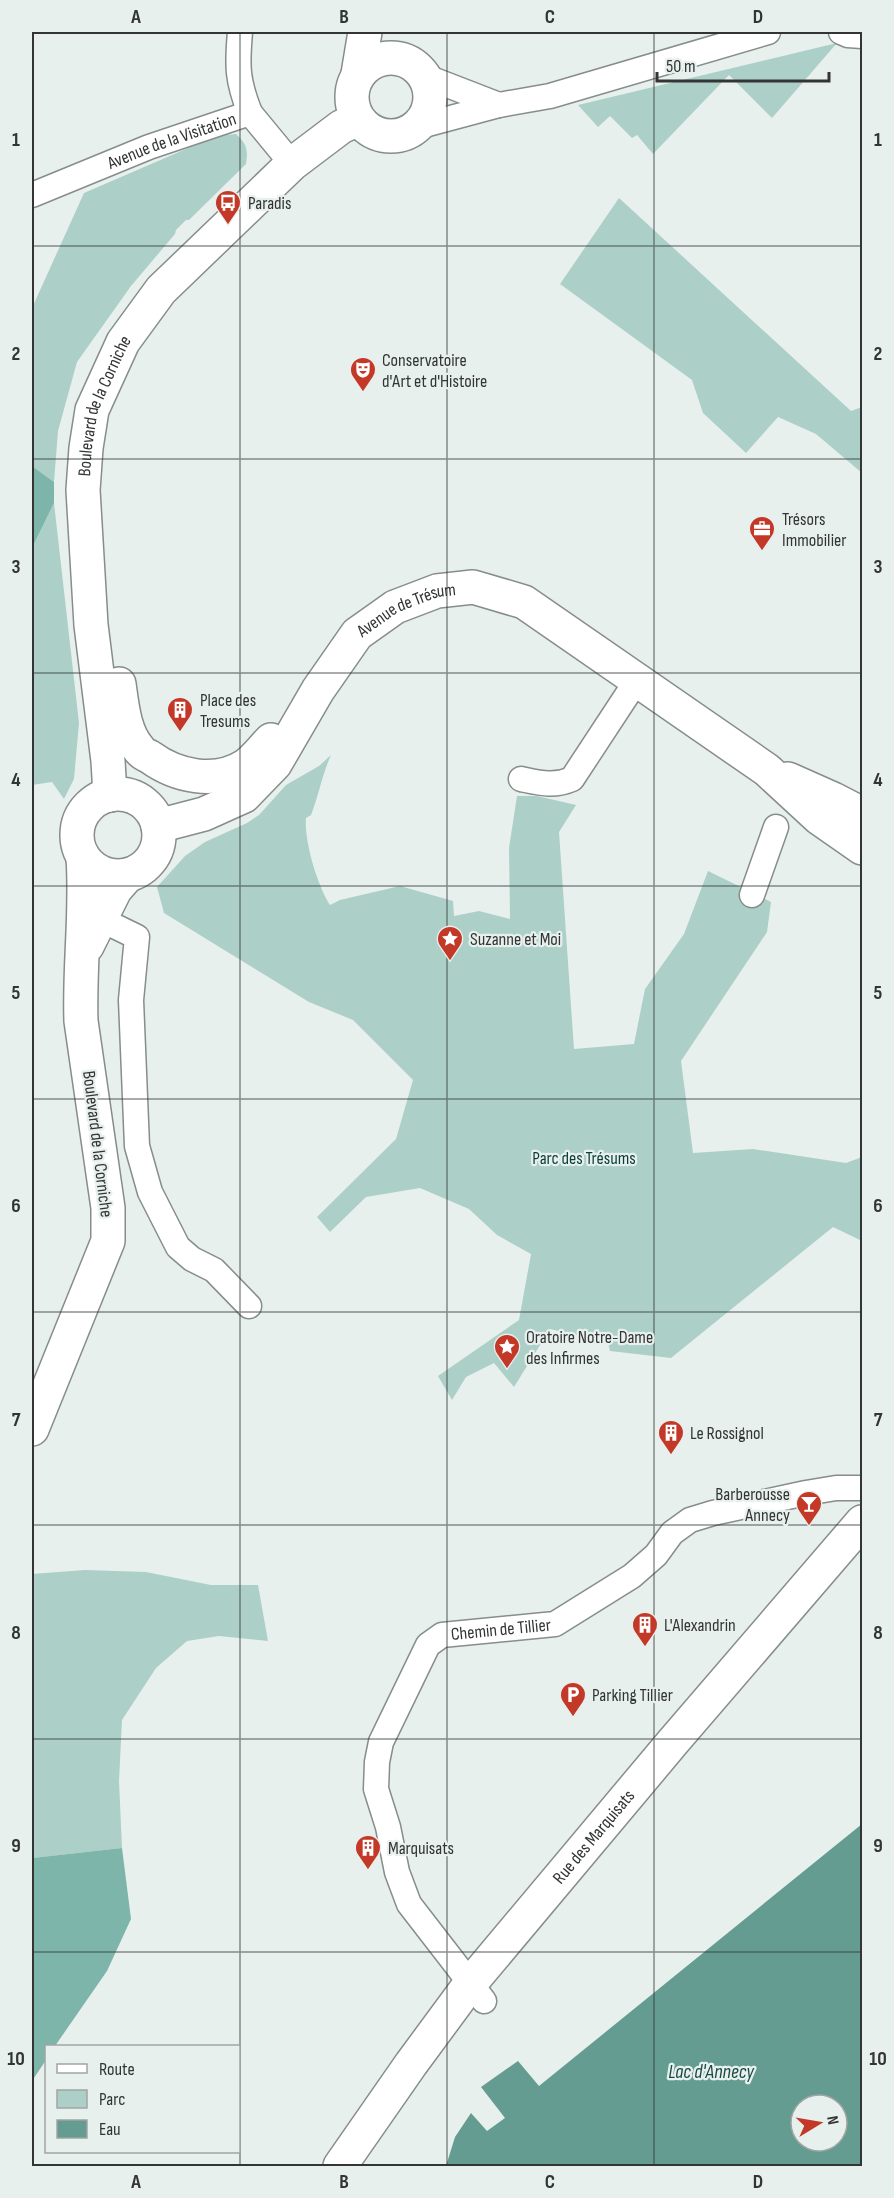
<svg xmlns="http://www.w3.org/2000/svg" width="894" height="2198" viewBox="0 0 894 2198" font-family="'Sofia Sans Condensed',sans-serif">
	<style>
		.green { fill: #accfc7 }
		.forest { fill: #7eb5aa }
		.water { fill: #659c91; fill-rule: evenodd }
		.lines { fill: none; stroke-linecap: round; stroke-linejoin: round }
		.street-casing { stroke: #868d8b; stroke-width: 27 }
		.secondary-casing { stroke: #868d8b; stroke-width: 36 }
		.primary-casing { stroke: #868d8b; stroke-width: 36 }
		.street { stroke: #fff; stroke-width: 24 }
		.secondary { stroke: #fff; stroke-width: 33 }
		.primary { stroke: #fff; stroke-width: 33 }
		.grid { fill: none; stroke: #323534; stroke-width: 1.5; stroke-opacity: 0.55 }
		.labels { text-anchor: middle; stroke-width: 4.5; stroke-linejoin: round; paint-order: stroke }
		.street-label { font-size: 18px; fill: #323534; stroke: #e8f0ee }
		.poi-label { font-size: 18px; fill: #323534; stroke: #e8f0ee; text-anchor: start }
		.park-label { font-size: 18px; fill: #0a3e37; stroke: #e8f0ee }
		.water-label { font-size: 20px; font-style: italic; fill: #1a4b43; stroke: #e8f0ee }
		.neatline { fill: none; stroke: #323534; stroke-width: 2 }
		.grid-label { font-size: 20px; text-anchor: middle; font-weight: bold; fill: #323534 }
	</style>
	<rect width="100%" height="100%" fill="#e8f0ee"/>
	<path class="green" d="M 837,43 L 772,118 L 729,75 L 653,154 L 637,135 L 632,138 L 610,116 L 598,127 L 578,105 Z
		M 236,134 C 247,144 248,150 246,164 L 189,220 L 186,220 L 176,230 L 175,234 L 131,286 L 77,362 L 58,431 L 54,482 L 32,466 L 32,308 L 84,193 L 216,136 Z
		M 619,198 L 851,411 L 862,407 L 862,473 L 816,434 L 778,417 L 746,453 L 703,413 L 692,380 L 560,284 Z
		M 54,503 L 79,723 L 74,779 L 64,799 L 52,782 L 32,785 L 32,548 Z
		M 331,755 C 322,775 319,795 311,815 L 306,818 C 304,840 317,885 330,905 L 340,900 L 400,886 L 453,901 L 454,916 L 479,911 L 510,919 L 509,848 L 517,796 L 537,796 L 576,805 L 559,832 L 574,1049 L 634,1044 L 645,989 L 684,934 L 708,871 L 771,902 L 767,932 L 681,1061 L 693,1153 L 753,1149 L 846,1163 L 862,1157 L 862,1241 L 833,1227 L 671,1358 L 610,1351 L 608,1342 L 550,1329 L 514,1387 L 494,1363 L 466,1377 L 452,1400 L 438,1376 L 519,1320 L 531,1254 L 497,1235 L 469,1209 L 420,1188 L 366,1197 L 330,1232 L 317,1217 L 396,1139 L 413,1080 L 353,1020 L 309,1002 L 164,913 L 157,887 L 185,856 L 205,842 L 247,823 L 259,815 L 286,785 L 319,766 Z
		M 85,1570 L 146,1572 L 211,1585 L 258,1585 L 268,1641 L 219,1636 L 187,1641 L 156,1668 L 122,1720 L 119,1781 L 122,1848 L 32,1858 L 32,1574 Z"/>
	<path class="forest" d="M 32,466 L 54,482 L 54,503 L 32,548 Z
		M 122,1848 L 131,1919 L 107,1971 L 55,2046 L 46,2046 L 46,2060 L 34,2078 L 32,2077 L 32,1858 Z"/>
	<path class="water" d="M 862,1824 L 862,2166 L 446,2166 L 455,2137 L 471,2113 L 487,2131 L 505,2118 L 481,2087 L 518,2061 L 539,2086 ZM 801,2105 L 837,2105 L 837,2141 L 801,2141 Z"/>
	<g class="lines">
		<defs>
			<g id="street">
				<path d="M 240,32 C 237,66 237,80 250,113"/>
				<path d="M 841,32 L 848,35 L 862,36"/>
				<path d="M 424,76 L 499,105"/>
				<path d="M 417,127 L 499,105 L 550,96 L 768,32"/>
				<path id="s1" d="M 32,195 L 149,147 L 250,113 L 292,164"/>
				<path d="M 521,779 C 540,783 554,787 572,779 L 637,680"/>
				<path d="M 752,895 L 776,827"/>
				<path d="M 100,919 L 137,937 L 131,1000 L 137,1146 L 150,1192 L 178,1247 L 192,1259 L 214,1270 L 249,1306"/>
				<path id="s2" d="M 484,2001 L 409,1904 L 397,1872 L 388,1827 L 376,1789 L 377,1762 L 381,1742 L 428,1645 L 442,1635 L 555,1624 L 632,1576 L 656,1555 L 672,1533 L 690,1520 L 713,1513 L 806,1493 L 836,1488 L 862,1488"/>
			</g>
			<path id="secondary" d="M 87,946 L 115,890 L 128,875
				M 32,1429 L 108,1241 L 108,1208 L 81,1021 C 79,966 87,912 83,857"/>
			<g id="primary">
				<circle cx="391" cy="97" r="39"/>
				<path d="M 358,74 L 365,32"/>
				<path d="M 119,684 C 122,705 124,732 139,749 C 141,753 146,755 150,757 C 176,776 215,785 245,766 C 254,760 263,748 271,740"/>
				<path d="M 788,779 L 833,799 L 862,814"/>
				<circle cx="118" cy="835" r="41"/>
				<path id="s3" d="M 110,795 L 108,761 L 91,625 L 83,490 L 86,448 L 92,410 L 123,342 L 161,290 L 292,164 L 341,127 L 358,119"/>
				<path id="s4" d="M 158,826 L 204,814 L 244,796 L 275,764 L 318,690 L 357,634 L 395,607 L 437,591 L 473,587 L 524,602 L 767,770 L 819,818 L 862,848"/>
				<path id="s5" d="M 340,2166 L 411,2064 L 470,1984 L 672,1743 L 862,1522"/>
			</g>
		</defs>
		<use href="#street" class="street-casing"/>
		<use href="#secondary" class="secondary-casing"/>
		<use href="#primary" class="primary-casing"/>
		<use href="#street" class="street"/>
		<use href="#secondary" class="secondary"/>
		<use href="#primary" class="primary"/>
	</g>
	<path class="grid" d="M 240,32 L 240,2166M 447,32 L 447,2166M 654,32 L 654,2166M 32,246 L 862,246M 32,459 L 862,459M 32,673 L 862,673M 32,886 L 862,886M 32,1099 L 862,1099M 32,1312 L 862,1312M 32,1525 L 862,1525M 32,1739 L 862,1739M 32,1952 L 862,1952"/>
	<defs>
		<symbol id="bus-pin" viewBox="-11 -11 22 30"><path d="M0 17L-7.5 6A9.5 9.5 0 1 1 7.5 6Z" fill="#c43827" stroke="#e8f0ee"/><path d="M-5-6H5V4H4V6H2V4H-2V6H-4V4H-5ZM-3.5-4V0h7V-4ZM-3.5 1.2v1.5H-2V1.2ZM2 1.2v1.5H3.5V1.2Z" fill="#fff"/></symbol>
		<symbol id="theatre-pin" viewBox="-11 -11 22 30"><path d="M0 17L-7.5 6A9.5 9.5 0 1 1 7.5 6Z" fill="#c43827" stroke="#e8f0ee"/><path d="M-5-5.5Q0-4 5-5.5V0Q5 5 0 6Q-5 5-5 0ZM-3.3-2.5H-1v1.5H-3.3ZM1-2.5H3.3v1.5H1ZM-2.8 1Q0 5.5 2.8 1Z" fill="#fff"/></symbol>
		<symbol id="office-pin" viewBox="-11 -11 22 30"><path d="M0 17L-7.5 6A9.5 9.5 0 1 1 7.5 6Z" fill="#c43827" stroke="#e8f0ee"/><path d="M-6-3h4V-5.5h4V-3h4V5H-6ZM-1-4.5V-3h2v-1.5ZM-6 0V1H6V0Z" fill="#fff"/></symbol>
		<symbol id="building-pin" viewBox="-11 -11 22 30"><path d="M0 17L-7.5 6A9.5 9.5 0 1 1 7.5 6Z" fill="#c43827" stroke="#e8f0ee"/><path d="M-4-6H4V6H1V3H-1V6H-4ZM-2.5-4.3h1.7v1.8h-1.7ZM.8-4.3h1.7v1.8H.8ZM-2.5-1h1.7V.8h-1.7ZM.8-1h1.7V.8H.8Z" fill="#fff"/></symbol>
		<symbol id="sight-pin" viewBox="-11 -11 22 30"><path d="M0 17L-7.5 6A9.5 9.5 0 1 1 7.5 6Z" fill="#c43827" stroke="#e8f0ee"/><path d="M0-6L1.8-2.2L6-1.7L2.9 1.2L3.7 5.4L0 3.3L-3.7 5.4L-2.9 1.2L-6-1.7L-1.8-2.2Z" fill="#fff"/></symbol>
		<symbol id="bar-pin" viewBox="-11 -11 22 30"><path d="M0 17L-7.5 6A9.5 9.5 0 1 1 7.5 6Z" fill="#c43827" stroke="#e8f0ee"/><path d="M-6-5H6L.8 .8V4.5H3.5V6h-7V4.5H-.8V.8Z" fill="#fff"/></symbol>
		<symbol id="parking-pin" viewBox="-11 -11 22 30"><path d="M0 17L-7.5 6A9.5 9.5 0 1 1 7.5 6Z" fill="#c43827" stroke="#e8f0ee"/><path d="M-3.5-5.5H1a3.5 3.5 0 0 1 0 7H-1V5.5H-3.5ZM-1-3.4V-.6H.8a1.4 1.4 0 0 0 0-2.8Z" fill="#fff"/></symbol>
	</defs>
	<g fill-rule="evenodd">
		<use href="#bus-pin" x="213" y="188" width="30" height="40"/>
		<use href="#theatre-pin" x="348" y="355" width="30" height="40"/>
		<use href="#office-pin" x="747" y="514" width="30" height="40"/>
		<use href="#building-pin" x="165" y="695" width="30" height="40"/>
		<use href="#sight-pin" x="435" y="924" width="30" height="40"/>
		<use href="#sight-pin" x="492" y="1332" width="30" height="40"/>
		<use href="#building-pin" x="656" y="1418" width="30" height="40"/>
		<use href="#bar-pin" x="794" y="1489" width="30" height="40"/>
		<use href="#building-pin" x="630" y="1610" width="30" height="40"/>
		<use href="#parking-pin" x="558" y="1680" width="30" height="40"/>
		<use href="#building-pin" x="353" y="1833" width="30" height="40"/>
	</g>
	<g class="labels">
		<g class="street-label">
			<text dy="6" stroke="none"><textPath href="#s1" startOffset="150">Avenue de la Visitation</textPath></text>
			<text dy="6" stroke="none"><textPath href="#s3" startOffset="394">Boulevard de la Corniche</textPath></text>
			<text dy="6" stroke="none"><textPath href="#s4" startOffset="346">Avenue de Trésum</textPath></text>
			<text transform="translate(98 1144) rotate(83)" y="6">Boulevard de la Corniche</text>
			<text dy="6" stroke="none"><textPath href="#s2" startOffset="474">Chemin de Tillier</textPath></text>
			<text dy="6" stroke="none"><textPath href="#s5" startOffset="416">Rue des Marquisats</textPath></text>
		</g>
		<g class="poi-label">
			<text x="248" y="209">Paradis</text>
			<text x="382" y="366">Conservatoire<tspan x="382" dy="21">d'Art et d'Histoire</tspan></text>
			<text x="782" y="525">Trésors<tspan x="782" dy="21">Immobilier</tspan></text>
			<text x="200" y="706">Place des<tspan x="200" dy="21">Tresums</tspan></text>
			<text x="470" y="945">Suzanne et Moi</text>
			<text x="526" y="1343">Oratoire Notre-Dame<tspan x="526" dy="21">des Infirmes</tspan></text>
			<text x="690" y="1439">Le Rossignol</text>
			<text x="790" y="1500" text-anchor="end">Barberousse<tspan x="790" dy="21">Annecy</tspan></text>
			<text x="664" y="1631">L'Alexandrin</text>
			<text x="592" y="1701">Parking Tillier</text>
			<text x="388" y="1854">Marquisats</text>
		</g>
		<g class="park-label">
			<text x="584" y="1164">Parc des Trésums</text>
		</g>
		<g class="water-label">
			<text x="711" y="2078">Lac d'Annecy</text>
		</g>
	</g>
	<rect width="894" height="2198" fill="none" stroke="#e8f0ee" stroke-width="66"/>
	<rect x="45" y="2045" width="195" height="108" fill="#e8f0ee" stroke="#9fa5a4" stroke-width="1.5"/>
	<rect x="57" y="2064" width="30" height="9" fill="#ffffff" stroke="#9fa5a4" stroke-width="1.5"/>
	<text x="99" y="2075" font-size="18" fill="#323534">Route</text>
	<rect x="57" y="2090" width="30" height="18" fill="#accfc7" stroke="#9fa5a4" stroke-width="1.5"/>
	<text x="99" y="2105" font-size="18" fill="#323534">Parc</text>
	<rect x="57" y="2120" width="30" height="18" fill="#659c91" stroke="#9fa5a4" stroke-width="1.5"/>
	<text x="99" y="2135" font-size="18" fill="#323534">Eau</text>
	<g transform="translate(819 2123) rotate(79)"><circle r="28" fill="#e8f0ee" stroke="#9fa5a4" stroke-width="1.5"/>
	<path d="M0-4.5L10 22L0 15L-10 22Z" fill="#c43827"/>
	<text y="-9" font-size="16" font-weight="bold" text-anchor="middle" fill="#323534">N</text>
	</g>
	<path d="M657 72v9h172v-9" fill="none" stroke="#323534" stroke-width="3"/>
	<text x="666" y="72" font-size="18" fill="#323534" stroke="#e8f0ee" stroke-width="4.5" paint-order="stroke">50 m</text>
	<rect x="33" y="33" width="828" height="2132" class="neatline"/>
	<g class="grid-label">
		<text x="136" y="23">A</text>
		<text x="344" y="23">B</text>
		<text x="550" y="23">C</text>
		<text x="758" y="23">D</text>
		<text x="16" y="146">1</text>
		<text x="878" y="146">1</text>
		<text x="16" y="360">2</text>
		<text x="878" y="360">2</text>
		<text x="16" y="573">3</text>
		<text x="878" y="573">3</text>
		<text x="16" y="786">4</text>
		<text x="878" y="786">4</text>
		<text x="16" y="999">5</text>
		<text x="878" y="999">5</text>
		<text x="16" y="1212">6</text>
		<text x="878" y="1212">6</text>
		<text x="16" y="1426">7</text>
		<text x="878" y="1426">7</text>
		<text x="16" y="1639">8</text>
		<text x="878" y="1639">8</text>
		<text x="16" y="1852">9</text>
		<text x="878" y="1852">9</text>
		<text x="16" y="2065">10</text>
		<text x="878" y="2065">10</text>
		<text x="136" y="2188">A</text>
		<text x="344" y="2188">B</text>
		<text x="550" y="2188">C</text>
		<text x="758" y="2188">D</text>
	</g>
</svg>
